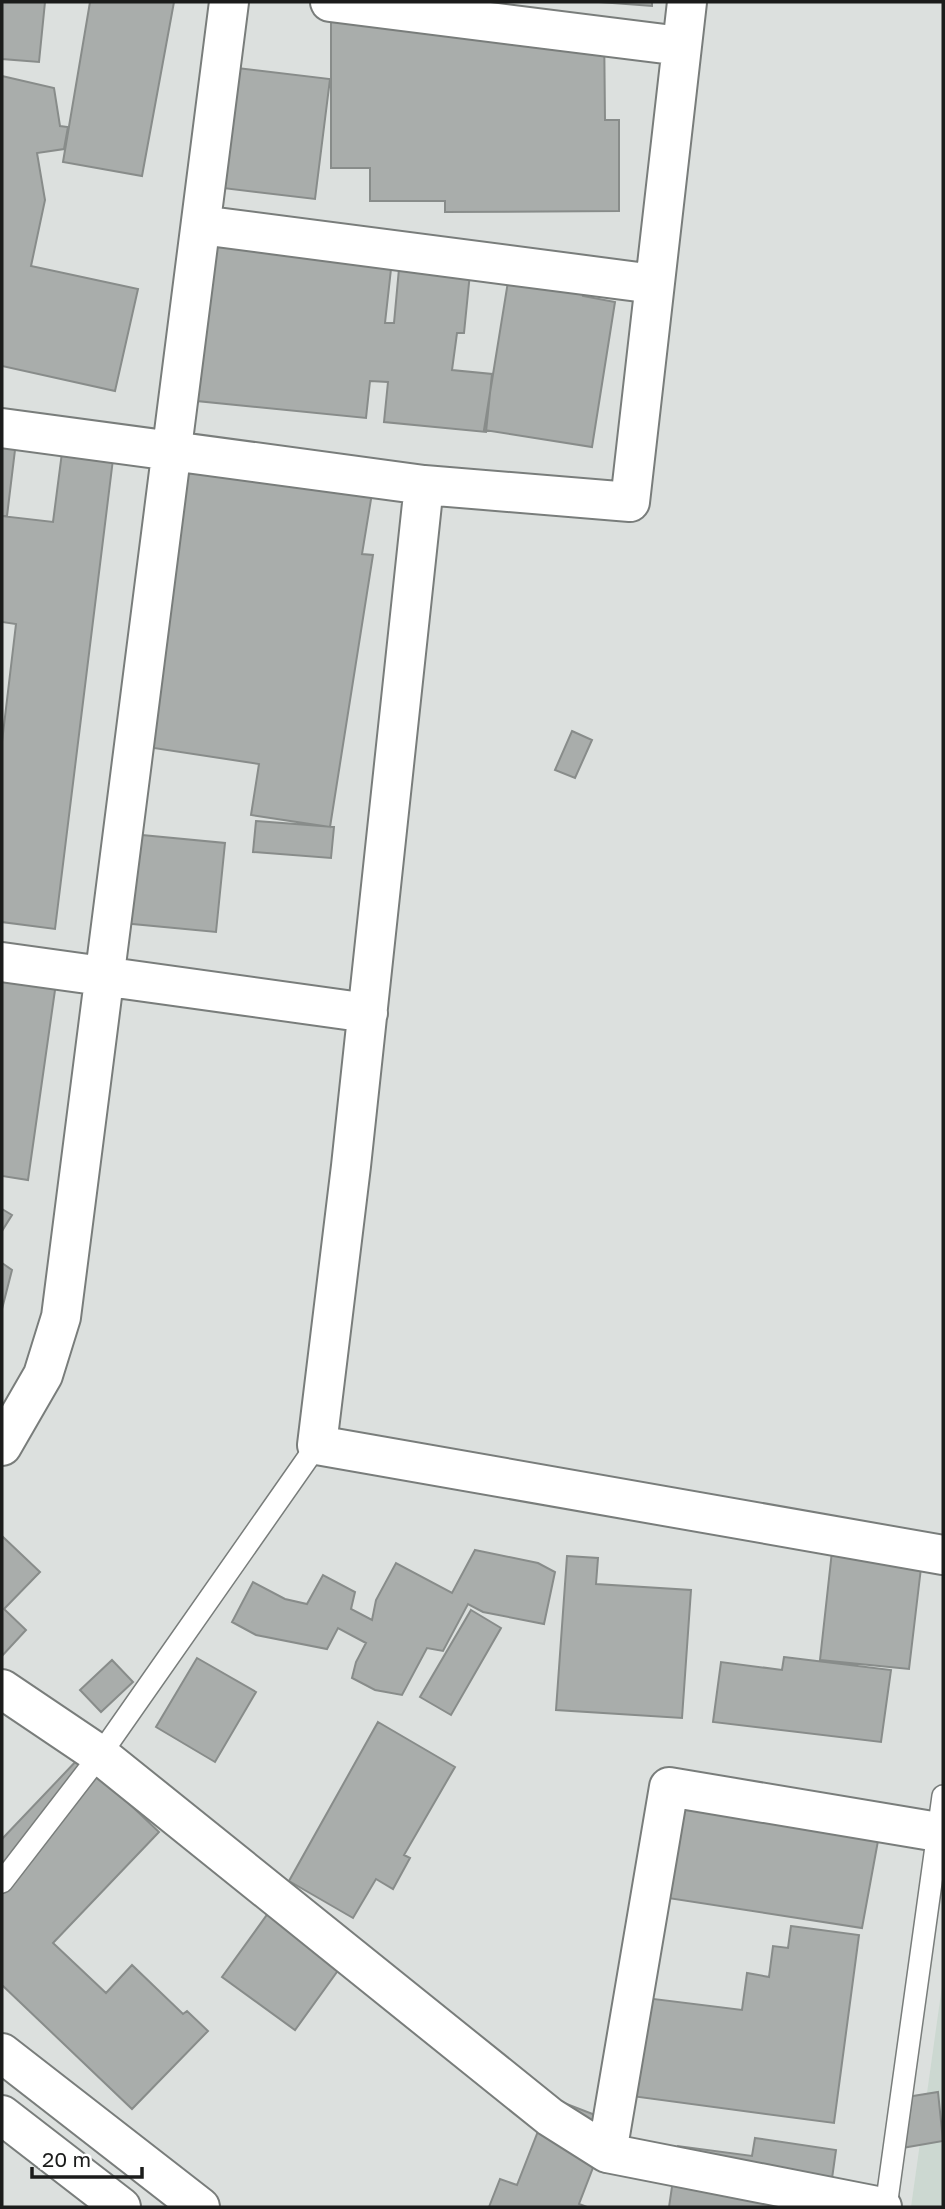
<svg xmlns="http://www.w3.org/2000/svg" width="945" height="2209" viewBox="0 0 945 2209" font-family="'Golos Text',sans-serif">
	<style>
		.built { fill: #ccd8d1 }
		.building { fill: #a9adab; stroke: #888c8a; stroke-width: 2 }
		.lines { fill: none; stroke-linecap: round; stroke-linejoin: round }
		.service-casing { stroke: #797d7b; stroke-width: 24 }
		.minor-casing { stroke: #797d7b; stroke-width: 42 }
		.service { stroke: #fff; stroke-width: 21 }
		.minor { stroke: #fff; stroke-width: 38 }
	</style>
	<rect width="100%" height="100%" fill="#dce0de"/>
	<path class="built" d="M 943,1979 L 943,2207 L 911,2207 Z"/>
	<path class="building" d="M 2,2 L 45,2 L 39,62 L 2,59 Z
		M 90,2 L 174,2 L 142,176 L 63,162 Z
		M 599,2 L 652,2 L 652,6 Z
		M 604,21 L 605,120 L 619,120 L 619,211 L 445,212 L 445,201 L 370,201 L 370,168 L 331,168 L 331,22 Z
		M 212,65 L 330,79 L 315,199 L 198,185 Z
		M 2,76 L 54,88 L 60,126 L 68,127 L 64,149 L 37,153 L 45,200 L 31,266 L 138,289 L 115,391 L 2,366 Z
		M 395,233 L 385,323 L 394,323 L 402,236 L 473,243 L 464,333 L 457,333 L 452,370 L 492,374 L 486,432 L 384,422 L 388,382 L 370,381 L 366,418 L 177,399 L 209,234 Z
		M 512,257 L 587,269 L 583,296 L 615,302 L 592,447 L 484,430 Z
		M 2,416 L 19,417 L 7,516 L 2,516 Z
		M 64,437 L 115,443 L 55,929 L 2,922 L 2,742 L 16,624 L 2,622 L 2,516 L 53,522 Z
		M 180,449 L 375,475 L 362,554 L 373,555 L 330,827 L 251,815 L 259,764 L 134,745 Z
		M 572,731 L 592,740 L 575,778 L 555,770 Z
		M 256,821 L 334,827 L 331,858 L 253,852 Z
		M 121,833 L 225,843 L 216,932 L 112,922 Z
		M 2,961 L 58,969 L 28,1180 L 2,1176 Z
		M 2,1209 L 12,1215 L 2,1231 Z
		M 2,1263 L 12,1270 L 2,1309 Z
		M 2,1536 L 40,1572 L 4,1609 L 26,1630 L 2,1656 Z
		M 833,1542 L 923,1551 L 909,1669 L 820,1660 Z
		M 475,1550 L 538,1563 L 555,1572 L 544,1624 L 483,1612 L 468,1604 L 443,1651 L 427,1648 L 402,1695 L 375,1690 L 352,1678 L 356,1662 L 366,1643 L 338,1628 L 327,1649 L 256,1635 L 232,1622 L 253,1582 L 285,1599 L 307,1604 L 323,1575 L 355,1592 L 351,1609 L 372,1620 L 376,1600 L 396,1563 L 452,1593 Z
		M 567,1556 L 598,1558 L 596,1584 L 691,1590 L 682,1718 L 556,1710 Z
		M 471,1610 L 501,1628 L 451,1715 L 420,1697 Z
		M 784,1657 L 891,1670 L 881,1742 L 713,1722 L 721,1662 L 782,1670 Z
		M 197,1658 L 256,1692 L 215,1762 L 156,1727 Z
		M 112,1660 L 133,1682 L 101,1712 L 80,1690 Z
		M 378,1722 L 455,1767 L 404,1855 L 410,1858 L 393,1889 L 376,1879 L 353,1918 L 289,1881 Z
		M 80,1757 L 159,1832 L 53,1943 L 106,1993 L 132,1965 L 183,2014 L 187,2011 L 208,2031 L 132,2109 L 2,1985 L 2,1839 Z
		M 673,1782 L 884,1808 L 862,1928 L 655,1896 Z
		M 274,1905 L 347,1958 L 295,2030 L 222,1977 Z
		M 791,1926 L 859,1935 L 834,2123 L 624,2095 L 646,1998 L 742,2010 L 747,1973 L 769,1977 L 773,1946 L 788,1948 Z
		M 938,2092 L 943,2141 L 902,2148 L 894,2099 Z
		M 551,2098 L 611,2121 L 579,2204 L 587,2207 L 489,2207 L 500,2179 L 517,2185 Z
		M 755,2138 L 836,2150 L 828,2207 L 669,2207 L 678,2146 L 752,2156 Z"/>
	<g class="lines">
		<defs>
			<path id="service" d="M 2,1882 L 100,1755 L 317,1445
				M 886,2207 L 943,1796"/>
			<path id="minor" d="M 330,2 L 681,46
				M 687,2 L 630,502 L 424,485 L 351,1166 L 317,1445 L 943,1555
				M 201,225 L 654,284
				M 2,428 L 424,485
				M 2,962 L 368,1013
				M 2,1446 L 43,1375 L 61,1317 L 229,2
				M 2,1689 L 100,1755 L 550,2117 L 607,2153 L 882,2207
				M 2,2053 L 200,2207
				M 2,2115 L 121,2207
				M 607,2153 L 669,1787 L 938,1832"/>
		</defs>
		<use href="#service" class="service-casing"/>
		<use href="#minor" class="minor-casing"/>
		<use href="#service" class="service"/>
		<use href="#minor" class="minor"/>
	</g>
	<rect width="945" height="2209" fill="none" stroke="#1b1c1b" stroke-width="7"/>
	<path d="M32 2167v10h110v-10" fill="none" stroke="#1b1c1b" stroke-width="3.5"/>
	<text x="42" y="2167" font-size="21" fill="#1b1c1b" stroke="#ffffff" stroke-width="5" paint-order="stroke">20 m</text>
</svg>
